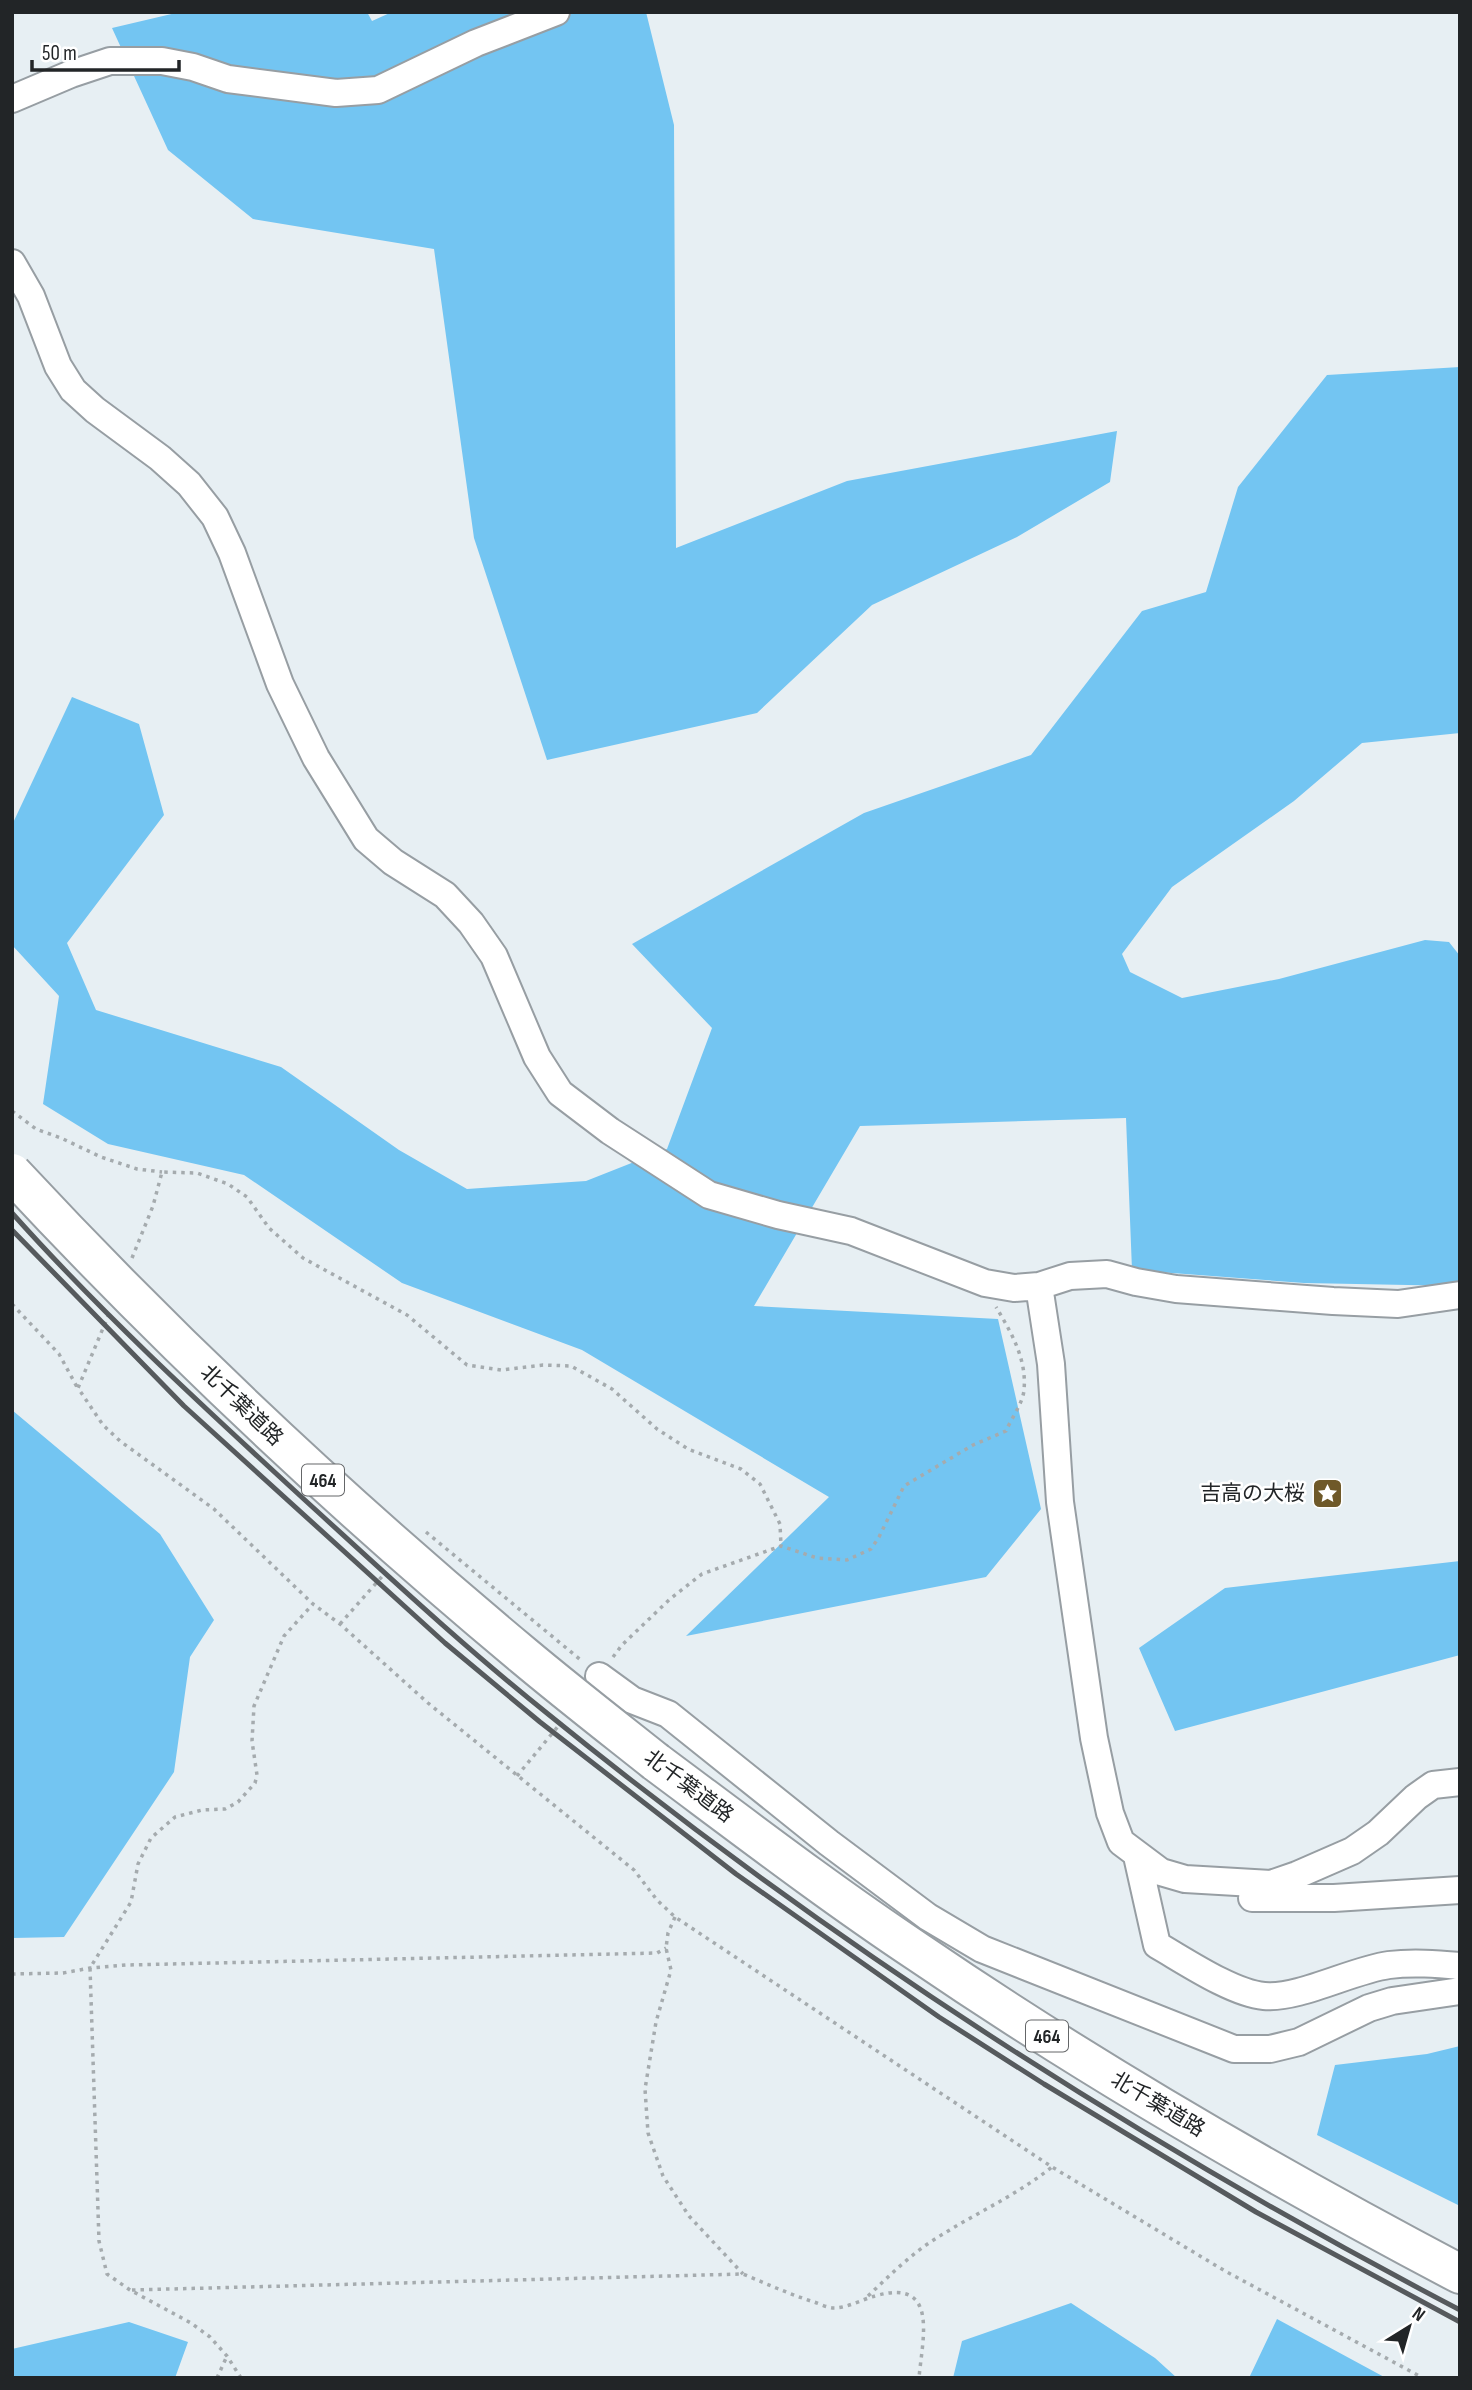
<svg xmlns="http://www.w3.org/2000/svg" width="1472" height="2390" viewBox="0 0 1472 2390" font-family="'Sofia Sans Condensed','Noto Sans JP',sans-serif">
	<style>
		.forest { fill: #73c5f2 }
		.lines { fill: none; stroke-linecap: round; stroke-linejoin: round }
		.minor-casing { stroke: #979ea3; stroke-width: 30 }
		.highway-casing { stroke: #979ea3; stroke-width: 42 }
		.path { stroke: #a5abae; stroke-width: 3.5; stroke-dasharray: 3.5 5; stroke-linecap: butt }
		.minor { stroke: #fff; stroke-width: 26 }
		.highway { stroke: #fff; stroke-width: 38 }
		.rail { stroke: #565a5d; stroke-width: 5 }
		.highway-bridge-casing { stroke: #979ea3; stroke-width: 42; stroke-linecap: butt }
		.highway-bridge { stroke: #fff; stroke-width: 38 }
		.labels { text-anchor: middle; stroke-width: 5; stroke-linejoin: round; paint-order: stroke }
		.shield { fill: #fff; stroke: #646668; stroke-width: 2 }
		.shield-label { font-size: 19px; font-weight: bold; fill: #222527 }
		.street-label { font-size: 21px; fill: #222527; stroke: #fff }
		.poi-label { font-size: 21px; fill: #222527; stroke: #fff; text-anchor: end }
	</style>
	<rect width="100%" height="100%" fill="#e7eff3"/>
	<path class="forest" d="M 180,12 L 367,12 L 372,21 L 392,12 L 646,12 L 674,125 L 676,548 L 847,481 L 1117,431 L 1110,482 L 1017,537 L 872,605 L 757,713 L 547,760 L 474,538 L 434,249 L 253,219 L 168,150 L 112,28 Z
		M 1460,367 L 1460,733 L 1362,743 L 1294,801 L 1172,887 L 1122,954 L 1130,972 L 1182,998 L 1279,979 L 1425,940 L 1449,942 L 1460,956 L 1460,1286 L 1304,1283 L 1132,1270 L 1126,1118 L 860,1126 L 754,1306 L 998,1319 L 1041,1509 L 986,1577 L 686,1636 L 829,1497 L 582,1350 L 402,1283 L 244,1175 L 108,1144 L 43,1104 L 59,996 L 12,945 L 12,825 L 72,697 L 139,724 L 164,815 L 67,943 L 96,1010 L 281,1067 L 399,1150 L 467,1189 L 586,1181 L 667,1149 L 712,1028 L 632,944 L 864,813 L 1031,755 L 1142,611 L 1206,592 L 1238,487 L 1327,375 Z
		M 12,1410 L 160,1534 L 214,1620 L 190,1657 L 174,1772 L 64,1937 L 12,1938 Z
		M 1460,1561 L 1460,1655 L 1175,1731 L 1139,1648 L 1225,1588 Z
		M 1460,2046 L 1460,2206 L 1317,2135 L 1335,2065 L 1427,2054 Z
		M 1071,2303 L 1155,2358 L 1177,2378 L 953,2378 L 962,2341 Z
		M 1277,2319 L 1386,2378 L 1249,2378 Z
		M 129,2322 L 188,2342 L 175,2378 L 12,2378 L 12,2349 Z"/>
	<g class="lines">
		<defs>
			<path id="minor" d="M 12,99 L 71,74 L 110,61 L 162,61 L 193,67 L 228,79 L 336,93 L 378,90 L 476,43 L 556,12
				M 12,263 L 31,296 L 58,366 L 73,390 L 95,410 L 160,458 L 189,484 L 215,517 L 232,553 L 280,684 L 316,758 L 366,839 L 393,862 L 445,895 L 471,923 L 494,956 L 537,1057 L 560,1093 L 610,1131 L 709,1195 L 778,1215 L 851,1231 L 985,1283 L 1014,1288 L 1039,1286 L 1070,1276 L 1107,1274 L 1136,1282 L 1176,1289 L 1333,1301 L 1398,1304 L 1460,1295
				M 1039,1286 L 1051,1364 L 1060,1502 L 1094,1738 L 1110,1813 L 1121,1842 L 1161,1872 L 1185,1879 L 1271,1884 L 1297,1875 L 1352,1851 L 1378,1833 L 1416,1797 L 1433,1785 L 1460,1782
				M 599,1676 L 632,1700 L 668,1714 L 829,1843 L 928,1917 L 982,1949 L 1234,2049 L 1270,2049 L 1299,2042 L 1369,2008 L 1392,2001 L 1460,1991
				M 1137,1856 L 1157,1945 C 1185,1961 1232,1993 1264,1996 C 1300,1999 1352,1970 1389,1965 C 1413,1962 1437,1964 1460,1966
				M 1252,1898 L 1334,1898 L 1460,1890"/>
			<path id="highway" d="M 656,1762 C 742,1826 828,1892 918,1952 C 1091,2070 1274,2176 1460,2274"/>
		</defs>
		<use href="#minor" class="minor-casing"/>
		<use href="#highway" class="highway-casing"/>
		<path class="path" d="M 12,1111 L 36,1129 L 61,1138 L 101,1157 L 137,1169 L 162,1172
			M 132,1258 L 153,1206 L 162,1172 L 197,1173 L 228,1184 L 247,1197 L 269,1228 L 303,1258 L 407,1315 L 467,1365 L 501,1370 L 543,1365 L 571,1366 L 612,1389 L 657,1429 L 688,1449 L 741,1469 L 760,1484 L 780,1524 L 781,1546
			M 12,1304 L 59,1354 L 77,1387
			M 109,1314 L 78,1388 L 103,1425 L 120,1441 L 214,1509 L 313,1604 L 340,1624 L 428,1703 L 634,1870 L 657,1900 L 675,1917 L 1052,2167 L 1225,2271 L 1423,2378
			M 426,1532 L 582,1661
			M 340,1624 L 386,1572
			M 613,1657 L 622,1645 L 670,1599 L 702,1574 L 781,1546 L 817,1558 L 847,1560 L 871,1549 L 879,1537 L 904,1486 L 973,1445 L 1006,1431 C 1011,1419 1023,1403 1024,1390 C 1027,1359 1011,1332 996,1307
			M 517,1776 L 560,1724
			M 675,1917 L 668,1933 L 666,1948 L 671,1970 L 656,2022 L 645,2089 L 648,2133 L 663,2176 L 689,2216 L 743,2274
			M 12,1974 L 63,1973 L 90,1968 L 126,1965 L 657,1953 L 666,1948
			M 132,2290 L 743,2274 C 767,2284 789,2294 814,2302 C 820,2304 828,2308 834,2308 C 847,2308 863,2299 875,2296 C 940,2277 922,2340 919,2378
			M 868,2296 C 887,2278 905,2260 926,2245 C 967,2217 1013,2198 1052,2167
			M 217,2378 L 227,2356
			M 241,2378 L 227,2356 L 210,2337 L 191,2323 L 130,2290 L 107,2274 L 99,2241 L 90,1968 L 131,1902 L 138,1864 L 151,1838 L 175,1817 L 202,1810 L 225,1809 L 238,1802 L 255,1783 L 257,1775 L 252,1741 L 254,1706 L 284,1636 L 313,1604"/>
		<use href="#minor" class="minor"/>
		<use href="#highway" class="highway"/>
		<path class="rail" d="M 12,1213 C 104,1316 206,1409 307,1502 C 386,1574 464,1647 548,1714 C 831,1944 1137,2141 1460,2310
			M 12,1230 L 184,1406 L 445,1643 L 540,1722 L 736,1874 L 939,2017 L 1044,2084 L 1256,2212 L 1460,2322"/>
		<defs>
			<path id="highway-bridge" d="M 12,1173 C 172,1345 344,1506 524,1656 C 567,1692 612,1727 656,1762"/>
		</defs>
		<use href="#highway-bridge" class="highway-bridge-casing"/>
		<use href="#highway-bridge" class="highway-bridge"/>
	</g>
	<defs>
		<symbol id="sight-square" viewBox="-11 -11 22 22"><rect x="-9" y="-9" width="18" height="18" rx="4" fill="#6f5929" stroke="#fff"/><path d="M0-6L1.8-2.2L6-1.7L2.9 1.2L3.7 5.4L0 3.3L-3.7 5.4L-2.9 1.2L-6-1.7L-1.8-2.2Z" fill="#fff"/></symbol>
	</defs>
	<g fill-rule="evenodd">
		<use href="#sight-square" x="1310" y="1476" width="35" height="35"/>
	</g>
	<g class="labels">
		<g class="shield">
			<rect x="302" y="1464.5" width="42" height="31" rx="5"/>
			<rect x="1026" y="2020.5" width="42" height="31" rx="5"/>
		</g>
		<g class="shield-label">
			<text x="323" y="1487">464</text>
			<text x="1047" y="2043">464</text>
		</g>
		<g class="street-label">
			<text transform="translate(242 1405) rotate(44)" y="7">北千葉道路</text>
			<text transform="translate(689 1786) rotate(37)" y="7">北千葉道路</text>
			<text transform="translate(1158 2104) rotate(31)" y="7">北千葉道路</text>
		</g>
		<g class="poi-label">
			<text x="1305" y="1500">吉高の大桜</text>
		</g>
	</g>
	<rect width="1472" height="2390" fill="none" stroke="#222527" stroke-width="28"/>
	<g transform="translate(1409 2327) rotate(37)" stroke="#ffffff" stroke-width="5" paint-order="stroke">
	<path d="M0-5L12 26L0 18L-12 26Z" fill="#222527"/>
	<text y="-10" font-size="19" font-weight="bold" text-anchor="middle" fill="#222527">N</text>
	</g>
	<path d="M32 60v10h147v-10" fill="none" stroke="#222527" stroke-width="3.5"/>
	<text x="42" y="60" font-size="21" fill="#222527" stroke="#ffffff" stroke-width="5" paint-order="stroke">50 m</text>
</svg>
